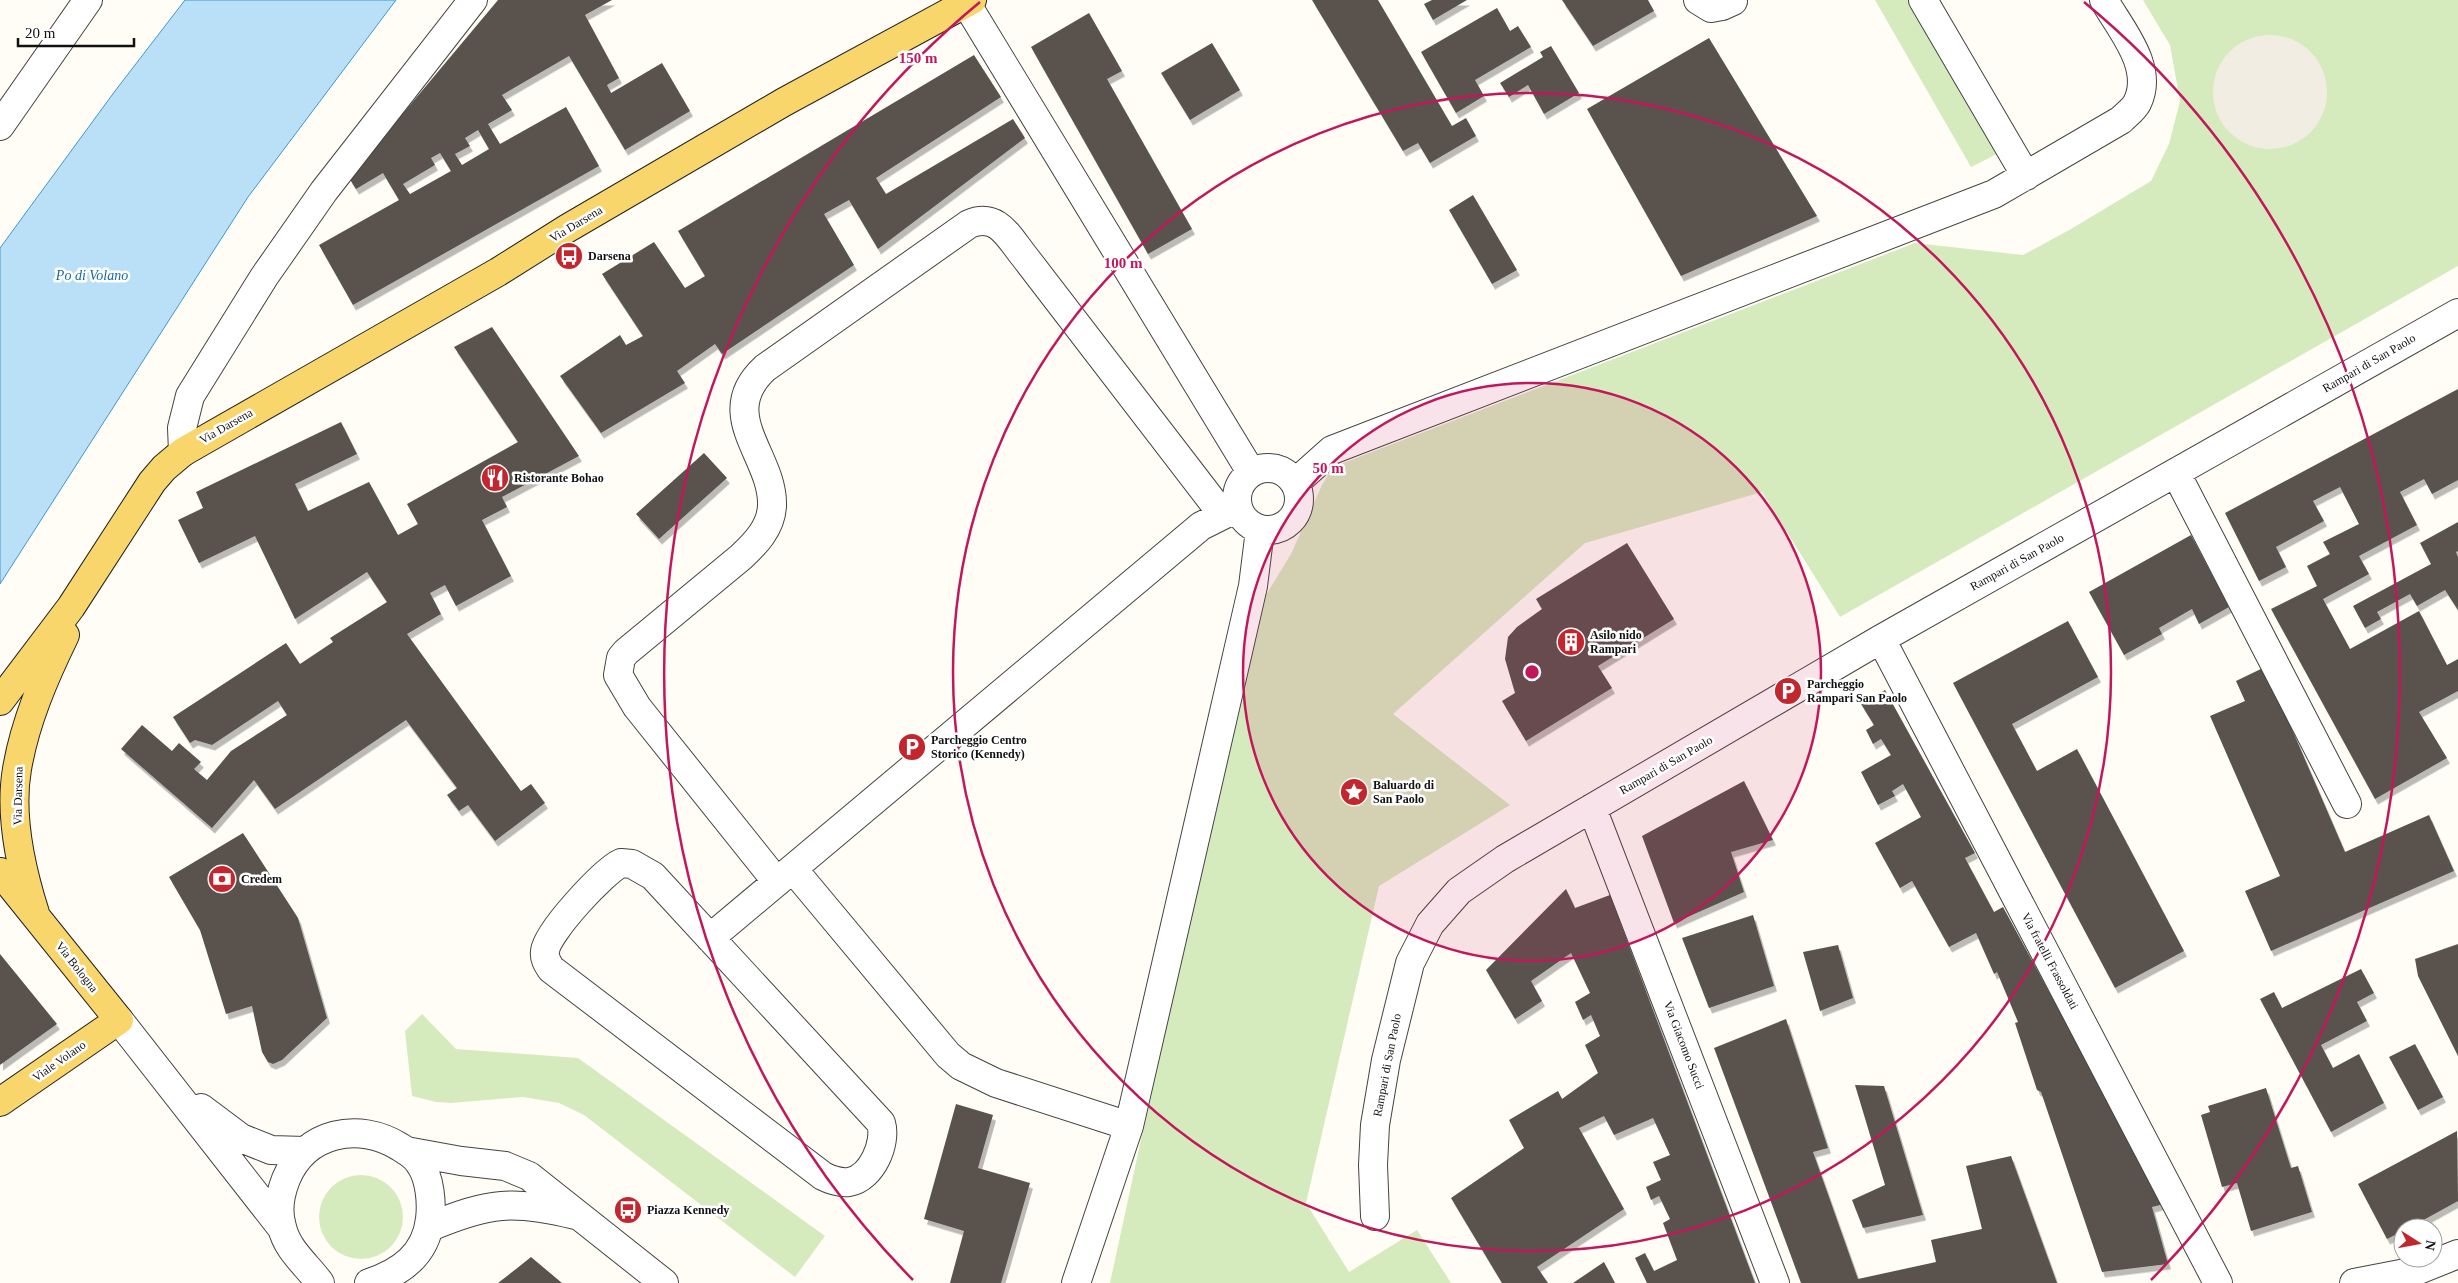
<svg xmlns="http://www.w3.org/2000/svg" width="2458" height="1283" viewBox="0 0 2458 1283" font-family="Georgia,serif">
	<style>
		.green { fill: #d5ebbd }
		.plaza { fill: #f1ede2 }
		.water { fill: #b9e0f7; stroke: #3f96cf }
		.building { fill: #5a524d; fill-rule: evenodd; filter: url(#shadow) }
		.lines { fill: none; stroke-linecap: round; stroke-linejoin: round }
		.minor-casing { stroke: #444; stroke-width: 30 }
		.major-casing { stroke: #222; stroke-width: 30 }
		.minor { stroke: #fff; stroke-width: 28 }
		.major { stroke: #f9d66b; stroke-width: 28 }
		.ring { fill: none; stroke: #c2185b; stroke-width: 2.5 }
		.labels { text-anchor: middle; stroke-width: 5; stroke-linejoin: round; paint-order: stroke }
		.street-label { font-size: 12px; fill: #111; stroke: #fff }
		.poi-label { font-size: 12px; font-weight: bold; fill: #111; stroke: #fff; text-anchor: start }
		.water-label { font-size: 14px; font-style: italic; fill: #1768a6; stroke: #fff }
		.centre { fill: #c2185b; stroke: #fff; stroke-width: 2.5 }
		.ring-label { font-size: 15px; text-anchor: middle; font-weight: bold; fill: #c2185b; stroke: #fff; stroke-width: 5; stroke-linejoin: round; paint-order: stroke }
	</style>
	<defs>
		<filter id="shadow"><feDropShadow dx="3" dy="5.5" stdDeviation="0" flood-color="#0004"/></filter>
	</defs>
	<rect width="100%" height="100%" fill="#fffdf5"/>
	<path class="green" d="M 1875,0 L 1908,0 L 1999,153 L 1971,167 Z
		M 2143,0 L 2458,0 L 2458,266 L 1840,617 L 1762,492 L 1585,543 L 1393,714 L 1510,805 L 1379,886 L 1306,1203 L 1349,1272 L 1417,1230 L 1451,1283 L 1110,1283 L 1255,613 L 1291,554 L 1322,485 L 1333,467 L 1915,243 L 2023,255 L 2071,229 L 2151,181 L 2169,144 L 2180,101 L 2170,45 Z
		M 422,1014 L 456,1049 L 578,1058 L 825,1236 L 795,1277 L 584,1115 L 559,1103 L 523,1097 L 451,1103 L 436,1102 L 412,1096 L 405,1031 Z
		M319 1217a42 42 0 1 1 84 0a42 42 0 1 1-84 0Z"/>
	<path class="plaza" d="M2213 92a57 57 0 1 1 114 0a57 57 0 1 1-114 0Z"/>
	<path class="water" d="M 185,0 L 396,0 L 248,197 L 0,584 L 0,248 L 115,91 Z"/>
	<path class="building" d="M 498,0 L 612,0 L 585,15 L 619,78 L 607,85 L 611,93 L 662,63 L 690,111 L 625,150 L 569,56 L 502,95 L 512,110 L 488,124 L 500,144 L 566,107 L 599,166 L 353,305 L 319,245 L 399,200 L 383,173 L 356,189 L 349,178 ZM 478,130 L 489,149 L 462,165 L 455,154 L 470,146 L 465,138 ZM 440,153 L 451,171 L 410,194 L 403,184 L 435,165 L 431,158 Z
		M 1312,0 L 1378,0 L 1452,126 L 1466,118 L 1476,136 L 1430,163 L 1418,143 L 1403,151 Z
		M 1432,0 L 1467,0 L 1433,20 L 1424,4 Z
		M 1562,0 L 1648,0 L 1654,11 L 1593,46 Z
		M 1497,8 L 1510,31 L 1518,26 L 1531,47 L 1475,80 L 1484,96 L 1456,113 L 1421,52 Z
		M 1089,13 L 1122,71 L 1107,79 L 1192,229 L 1148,254 L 1031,47 Z
		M 1709,38 L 1817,216 L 1681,276 L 1587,109 Z
		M 1212,43 L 1240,90 L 1190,120 L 1161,73 Z
		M 1551,46 L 1579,93 L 1544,114 L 1528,85 L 1509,97 L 1500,83 L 1543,57 L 1540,52 Z
		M 974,55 L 1001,97 L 876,178 L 886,194 L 1013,119 L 1025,138 L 878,249 L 849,200 L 824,214 L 854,265 L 722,354 L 715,344 L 677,371 L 685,383 L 601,433 L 560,376 L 620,335 L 626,345 L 643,336 L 602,274 L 654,242 L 685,288 L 705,276 L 678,231 Z
		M 1473,195 L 1517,270 L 1492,284 L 1449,210 Z
		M 492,327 L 579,456 L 502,497 L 507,507 L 482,520 L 511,576 L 456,606 L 445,585 L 430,593 L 441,614 L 407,634 L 521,791 L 531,784 L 545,803 L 495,841 L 468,805 L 459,811 L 447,795 L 457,788 L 406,720 L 275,809 L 254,780 L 212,828 L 121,749 L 142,725 L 172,751 L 179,743 L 201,762 L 194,769 L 207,780 L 231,751 L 287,715 L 278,701 L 212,745 L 195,740 L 190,743 L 173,717 L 286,643 L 300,664 L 333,642 L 330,638 L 387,602 L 367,572 L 295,619 L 255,536 L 199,563 L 178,520 L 203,508 L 196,492 L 341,422 L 357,454 L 295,484 L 308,511 L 369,482 L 398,535 L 418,524 L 407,504 L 518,442 L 454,347 Z
		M 2458,389 L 2458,480 L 2432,494 L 2424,479 L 2400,492 L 2417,525 L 2359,556 L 2369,574 L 2323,599 L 2350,649 L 2419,611 L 2447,665 L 2458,659 L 2458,691 L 2419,712 L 2447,758 L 2375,799 L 2271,609 L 2317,586 L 2307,566 L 2330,554 L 2323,542 L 2359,524 L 2340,487 L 2313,501 L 2324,521 L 2276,547 L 2286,567 L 2259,581 L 2225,513 Z
		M 704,453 L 727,478 L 659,539 L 636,514 Z
		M 2458,522 L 2458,551 L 2456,552 L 2458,557 L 2458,610 L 2445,590 L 2417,606 L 2410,594 L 2377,612 L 2381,619 L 2365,628 L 2353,606 L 2431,564 L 2420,543 Z
		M 2191,535 L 2229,607 L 2199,624 L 2192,609 L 2159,628 L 2162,634 L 2124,655 L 2089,592 Z
		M 1627,543 L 1674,619 L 1598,666 L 1612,688 L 1526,741 L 1502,701 L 1515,693 L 1505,659 L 1508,637 L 1517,627 L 1542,609 L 1536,599 Z
		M 2068,621 L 2098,677 L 2012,724 L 2037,771 L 2077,749 L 2184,951 L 2115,988 L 1953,683 Z
		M 2265,667 L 2345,852 L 2429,815 L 2454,871 L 2271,951 L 2245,891 L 2280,876 L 2210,716 L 2245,701 L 2236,681 Z
		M 1885,690 L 1975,853 L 1965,858 L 1994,912 L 2003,907 L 2164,1204 L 2152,1207 L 2168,1264 L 2102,1272 L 2041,1092 L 2037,1090 L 2015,1023 L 2018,1022 L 1997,972 L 1994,974 L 1976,933 L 1949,947 L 1912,881 L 1900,888 L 1875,843 L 1921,817 L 1903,784 L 1892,791 L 1895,796 L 1878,805 L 1861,772 L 1891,755 L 1881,739 L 1873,744 L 1866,730 L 1874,725 L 1861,704 Z
		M 1744,781 L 1773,840 L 1731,852 L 1744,892 L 1674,923 L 1642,836 Z
		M 243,833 L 298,918 L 327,1018 L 282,1060 L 273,1064 L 268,1062 L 262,1052 L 252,1006 L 226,1014 L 200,930 L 169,877 Z
		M 1566,889 L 1575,908 L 1610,895 L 1755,1283 L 1647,1283 L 1635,1258 L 1645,1253 L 1654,1271 L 1677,1260 L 1663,1223 L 1670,1219 L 1659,1196 L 1651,1200 L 1646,1187 L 1661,1180 L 1653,1162 L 1670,1155 L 1653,1118 L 1614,1135 L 1604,1116 L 1579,1128 L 1624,1209 L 1537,1267 L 1548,1283 L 1502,1283 L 1451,1198 L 1524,1148 L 1509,1120 L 1558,1091 L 1562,1099 L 1598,1073 L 1585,1045 L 1600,1036 L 1591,1015 L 1583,1020 L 1575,1002 L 1590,993 L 1571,953 L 1531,981 L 1542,1001 L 1515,1019 L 1486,970 Z
		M 1753,915 L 1774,986 L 1709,1008 L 1682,938 Z
		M 2458,944 L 2458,1056 L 2418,976 L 2415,959 Z
		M 1838,945 L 1853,998 L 1820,1011 L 1803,952 Z
		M 0,954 L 57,1024 L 0,1065 Z
		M 2361,969 L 2374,993 L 2357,1002 L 2367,1021 L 2321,1045 L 2333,1068 L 2359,1054 L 2384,1103 L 2331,1132 L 2260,999 L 2274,992 L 2282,1008 Z
		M 1786,1019 L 1828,1148 L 1813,1152 L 1858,1279 L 1936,1262 L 1931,1240 L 1982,1229 L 1966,1166 L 2011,1156 L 2057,1283 L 1801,1283 L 1714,1048 Z
		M 2415,1044 L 2443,1097 L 2418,1110 L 2389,1057 Z
		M 1855,1085 L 1884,1086 L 1923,1215 L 1863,1228 L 1852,1200 L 1885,1185 Z
		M 2266,1088 L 2291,1168 L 2298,1166 L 2312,1212 L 2251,1231 L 2237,1183 L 2222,1187 L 2201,1115 L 2210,1112 L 2208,1106 Z
		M 956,1104 L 993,1115 L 978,1168 L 1030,1183 L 1001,1283 L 950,1283 L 964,1231 L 924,1219 Z
		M 2457,1131 L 2458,1201 L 2409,1228 L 2403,1228 L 2403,1231 L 2387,1239 L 2358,1184 Z
		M 531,1257 L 562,1283 L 498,1283 L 516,1269 Z
		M 1604,1262 L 1615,1283 L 1573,1283 Z"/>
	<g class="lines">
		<defs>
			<path id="minor" d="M 1698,0 L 1711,8 L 1722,6 L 1733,1
				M 1923,0 L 2026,176
				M 966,3 L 1251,472
				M 0,126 L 88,0
				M 183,452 L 182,428 L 190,396 L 264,277 L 324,191 L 473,0
				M1237 499a31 31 0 1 1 62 0a31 31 0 1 1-62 0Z
				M 2176,473 L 2347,804
				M 1295,483 L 1332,450 L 1994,194 L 2121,120 C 2126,115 2134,109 2137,103 C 2155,67 2120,29 2104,0
				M 1881,639 L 2218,1283
				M 1592,808 L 1775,1283
				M 621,863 L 632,864 L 653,876 L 881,1123 C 887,1143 872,1178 849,1182 C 839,1183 831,1180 823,1176 L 551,969 C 547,963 544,958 545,951 C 547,932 604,871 621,863 Z
				M 793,869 L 948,1055 L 961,1066 L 996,1083 L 1129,1126
				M 777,882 L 637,707 L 618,675 L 621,658 L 626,652 L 741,557 C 755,544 771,528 772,506 C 774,456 714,415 765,368 L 969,224 C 997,212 1008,236 1024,256 L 1223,515
				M 710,938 L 1201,526 L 1237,508
				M 119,1020 L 281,1227
				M 201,1108 L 241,1138 L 271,1150 L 305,1151
				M 406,1151 L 461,1161 L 505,1166 L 529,1176 L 664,1283
				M 1375,1216 L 1373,1165 L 1375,1125 L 1386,1060 L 1410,963 L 1430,924 L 1459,891 L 1505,859 L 1881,639 L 2458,313
				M 430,1227 C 489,1202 513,1200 575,1215
				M 320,1283 C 307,1265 287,1250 282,1227 C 277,1211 280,1194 286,1179 C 305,1132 359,1121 400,1147 C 407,1151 416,1157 420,1164 C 430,1178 432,1203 430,1219 C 426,1255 400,1273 369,1283
				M 1076,1283 L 1129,1126 L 1253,586 L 1260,530
				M 2354,1283 L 2416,1271 L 2458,1254"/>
			<path id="major" d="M 0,701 L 71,607 L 152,482 L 164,468 L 183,452 L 498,272 L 568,228 L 784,102 L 972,0
				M 0,872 L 119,1020 L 0,1102
				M 35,913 C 21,869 9,815 17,769 C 25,722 44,678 65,635"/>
		</defs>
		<use href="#minor" class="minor-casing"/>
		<use href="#major" class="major-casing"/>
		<use href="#minor" class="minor"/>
		<use href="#major" class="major"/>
	</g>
	<circle cx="1532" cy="672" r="289" fill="#c2185b" fill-opacity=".12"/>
	<g class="ring">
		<circle cx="1532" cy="672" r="289"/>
		<circle cx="1532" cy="672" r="579"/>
		<path d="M913 1280A868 868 0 0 1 980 2M2084 2A868 868 0 0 1 2151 1280"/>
	</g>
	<defs>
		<symbol id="bus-disc" viewBox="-11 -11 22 22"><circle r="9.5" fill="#c4262e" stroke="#fff"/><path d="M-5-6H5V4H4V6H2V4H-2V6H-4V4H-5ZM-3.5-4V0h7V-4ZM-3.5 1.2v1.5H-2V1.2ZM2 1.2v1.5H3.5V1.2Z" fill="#fff"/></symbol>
		<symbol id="restaurant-disc" viewBox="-11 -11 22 22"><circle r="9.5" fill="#c4262e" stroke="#fff"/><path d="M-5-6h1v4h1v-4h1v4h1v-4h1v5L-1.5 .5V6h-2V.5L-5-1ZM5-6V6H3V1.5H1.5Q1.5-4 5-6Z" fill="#fff"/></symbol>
		<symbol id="building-disc" viewBox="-11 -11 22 22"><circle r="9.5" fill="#c4262e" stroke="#fff"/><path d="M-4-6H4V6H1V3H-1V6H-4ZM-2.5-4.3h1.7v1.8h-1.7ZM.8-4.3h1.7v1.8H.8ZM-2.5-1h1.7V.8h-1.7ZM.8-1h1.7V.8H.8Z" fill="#fff"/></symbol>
		<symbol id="parking-disc" viewBox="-11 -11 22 22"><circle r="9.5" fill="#c4262e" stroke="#fff"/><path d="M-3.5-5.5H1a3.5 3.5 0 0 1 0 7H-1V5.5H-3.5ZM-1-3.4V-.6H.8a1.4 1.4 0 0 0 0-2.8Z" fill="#fff"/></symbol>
		<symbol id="sight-disc" viewBox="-11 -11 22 22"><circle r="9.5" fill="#c4262e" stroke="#fff"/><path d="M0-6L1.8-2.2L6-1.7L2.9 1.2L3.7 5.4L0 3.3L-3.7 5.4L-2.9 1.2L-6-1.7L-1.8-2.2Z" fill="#fff"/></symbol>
		<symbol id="bank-disc" viewBox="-11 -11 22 22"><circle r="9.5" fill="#c4262e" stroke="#fff"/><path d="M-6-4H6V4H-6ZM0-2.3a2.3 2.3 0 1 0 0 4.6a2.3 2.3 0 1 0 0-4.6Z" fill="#fff"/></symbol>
	</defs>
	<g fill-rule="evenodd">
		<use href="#bus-disc" x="553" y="240" width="32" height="32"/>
		<use href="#restaurant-disc" x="479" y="462" width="32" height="32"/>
		<use href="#building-disc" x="1555" y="626" width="32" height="32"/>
		<use href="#parking-disc" x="1772" y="675" width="32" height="32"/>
		<use href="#parking-disc" x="896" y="731" width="32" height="32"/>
		<use href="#sight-disc" x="1338" y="776" width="32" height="32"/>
		<use href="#bank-disc" x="206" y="863" width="32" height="32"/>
		<use href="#bus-disc" x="612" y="1194" width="32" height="32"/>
	</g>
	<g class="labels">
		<g class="street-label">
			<text transform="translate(576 224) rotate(-31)" y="4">Via Darsena</text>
			<text transform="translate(2369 363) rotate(-30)" y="4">Rampari di San Paolo</text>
			<text transform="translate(226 426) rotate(-30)" y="4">Via Darsena</text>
			<text transform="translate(2017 562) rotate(-29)" y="4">Rampari di San Paolo</text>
			<text transform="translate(1666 765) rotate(-30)" y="4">Rampari di San Paolo</text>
			<text transform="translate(18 796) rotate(-89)" y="4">Via Darsena</text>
			<text transform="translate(2050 961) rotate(62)" y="4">Via fratelli Frassoldati</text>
			<text transform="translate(77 967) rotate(52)" y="4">Via Bologna</text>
			<text transform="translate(1684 1045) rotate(69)" y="4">Via Giacomo Succi</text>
			<text transform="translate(59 1061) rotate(-35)" y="4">Viale Volano</text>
			<text transform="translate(1387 1065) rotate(-79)" y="4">Rampari di San Paolo</text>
		</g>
		<g class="poi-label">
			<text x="588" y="260">Darsena</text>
			<text x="514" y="482">Ristorante Bohao</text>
			<text x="1590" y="639">Asilo nido<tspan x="1590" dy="14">Rampari</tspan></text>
			<text x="1807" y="688">Parcheggio<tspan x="1807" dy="14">Rampari San Paolo</tspan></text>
			<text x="931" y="744">Parcheggio Centro<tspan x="931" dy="14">Storico (Kennedy)</tspan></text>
			<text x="1373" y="789">Baluardo di<tspan x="1373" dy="14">San Paolo</tspan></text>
			<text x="241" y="883">Credem</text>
			<text x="647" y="1214">Piazza Kennedy</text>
		</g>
		<g class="water-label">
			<text x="92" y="280">Po di Volano</text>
		</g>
	</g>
	<circle cx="1532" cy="672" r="8" class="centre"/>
	<g class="ring-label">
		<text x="918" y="63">150 m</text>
		<text x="1123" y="268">100 m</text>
		<text x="1328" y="473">50 m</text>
	</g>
	<g transform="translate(2418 1243) rotate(101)"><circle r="24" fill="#ffffff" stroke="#a0a0a0"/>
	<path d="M0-4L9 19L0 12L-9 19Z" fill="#c4262e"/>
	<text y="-8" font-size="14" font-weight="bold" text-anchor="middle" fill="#111111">N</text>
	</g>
	<path d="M18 38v8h116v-8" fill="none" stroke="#111111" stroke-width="2.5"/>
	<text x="25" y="38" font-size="15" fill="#111111" stroke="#ffffff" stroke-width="4" paint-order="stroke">20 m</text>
</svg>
